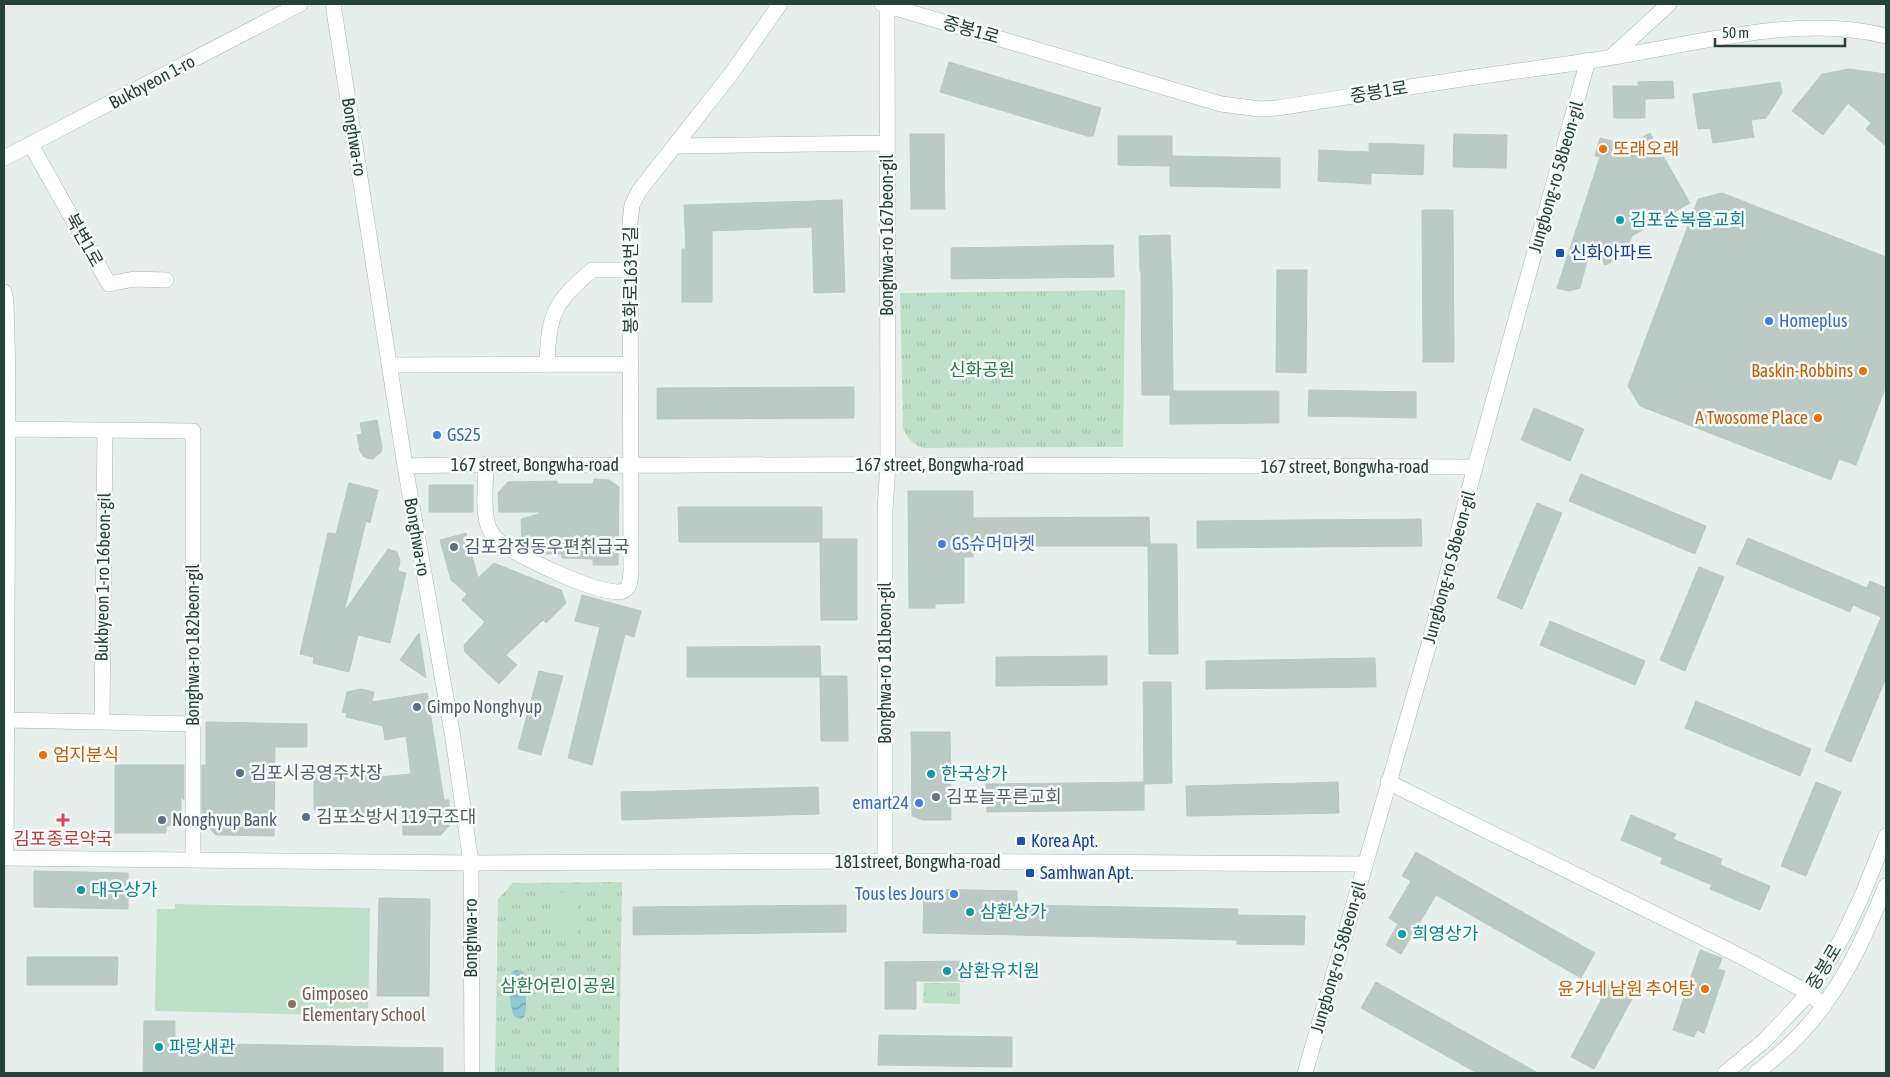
<svg xmlns="http://www.w3.org/2000/svg" width="1890" height="1077" viewBox="0 0 1890 1077" font-family="'Asap Condensed','Noto Sans KR',sans-serif">
	<style>
		.grass { fill: url(#grass-tufts) }
		.pitch { fill: #bfe0c8 }
		.water { fill: url(#water-waves) }
		.building { fill: #bbcac4; stroke: #b8c9c2 }
		.lines { fill: none; stroke-linecap: round; stroke-linejoin: round }
		.minor-casing { stroke: #a8b8b2; stroke-width: 16 }
		.minor { stroke: #fff; stroke-width: 15 }
		.food-dot { fill: #e8710a; stroke: #f7fbf9; stroke-width: 2 }
		.culture-dot { fill: #0f9aa8; stroke: #f7fbf9; stroke-width: 2 }
		.transit-dot { fill: #1a4fb4; stroke: #f7fbf9; stroke-width: 2 }
		.shop-dot { fill: #3f7fe0; stroke: #f7fbf9; stroke-width: 2 }
		.service-dot { fill: #5c6f8a; stroke: #f7fbf9; stroke-width: 2 }
		.worship-dot { fill: #6b7280; stroke: #f7fbf9; stroke-width: 2 }
		.health-dot { fill: #e0444e; stroke: #f7fbf9; stroke-width: 2 }
		.education-dot { fill: #8d6e63; stroke: #f7fbf9; stroke-width: 2 }
		.labels { text-anchor: middle; stroke-width: 5; stroke-linejoin: round; paint-order: stroke }
		.street-label { font-size: 18px; fill: #24423a; stroke: #f7fbf9 }
		.food-label { font-size: 18px; fill: #c56008; stroke: #f7fbf9; text-anchor: end }
		.culture-label { font-size: 18px; fill: #0d838f; stroke: #f7fbf9; text-anchor: start }
		.transit-label { font-size: 18px; fill: #164399; stroke: #f7fbf9; text-anchor: start }
		.shop-label { font-size: 18px; fill: #366cbe; stroke: #f7fbf9; text-anchor: start }
		.park-label { font-size: 18px; fill: #2d7a4b; stroke: #f7fbf9 }
		.service-label { font-size: 18px; fill: #4e5e75; stroke: #f7fbf9; text-anchor: start }
		.worship-label { font-size: 18px; fill: #5b616d; stroke: #f7fbf9; text-anchor: start }
		.health-label { font-size: 18px; fill: #be3a42; stroke: #f7fbf9 }
		.education-label { font-size: 18px; fill: #785e54; stroke: #f7fbf9; text-anchor: start }
	</style>
	<defs>
		<pattern id="grass-tufts" width="24" height="20" patternUnits="userSpaceOnUse" patternTransform="scale(1.25)"><rect width="24" height="20" fill="#bfe0c8"/><path d="M3 7l-1-3M5 7V3M7 7l1-3M15 17l-1-3M17 17v-4M19 17l1-3" fill="none" stroke="#a4c1ad"/></pattern>
		<pattern id="water-waves" width="16" height="10" patternUnits="userSpaceOnUse" patternTransform="scale(1.25)"><rect width="16" height="10" fill="#8ec9d4"/><path d="M0 5q4-4 8 0t8 0" fill="none" stroke="#74a5ad"/></pattern>
	</defs>
	<rect width="100%" height="100%" fill="#e6efeb"/>
	<path class="grass" d="M 1125,290 L 1123,447 L 922,448 C 912,443 907,438 903,428 L 900,293 Z
		M 622,882 L 619,1073 L 495,1073 L 498,899 L 513,883 Z
		M 924,983 L 960,983 L 960,1004 L 923,1003 Z"/>
	<path class="pitch" d="M 553,893 L 578,893 L 577,939 L 552,938 Z
		M 175,904 L 370,908 L 368,1016 L 155,1011 L 157,909 L 175,909 Z"/>
	<path class="water" d="M 515,970 L 522,971 L 528,976 C 528,983 526,989 526,996 C 525,1003 530,1026 514,1016 C 511,1012 508,983 510,977 C 511,973 512,973 515,970 Z"/>
	<path class="building" d="M 949,62 L 1101,108 L 1093,136 L 1087,136 L 940,92 Z
		M 1849,69 L 1886,74 L 1886,146 L 1866,129 L 1871,123 L 1848,103 L 1823,135 L 1792,111 L 1822,74 Z
		M 1673,81 L 1674,98 L 1645,99 L 1645,118 L 1614,118 L 1613,86 L 1638,86 L 1638,82 Z
		M 1780,82 L 1782,93 L 1766,118 L 1751,120 L 1754,137 L 1713,143 L 1710,128 L 1698,129 L 1693,94 Z
		M 1650,133 L 1690,203 L 1632,236 L 1625,255 L 1605,265 L 1593,238 L 1580,288 L 1569,291 L 1557,288 L 1600,157 L 1595,156 L 1600,138 L 1629,145 Z
		M 910,134 L 944,134 L 945,209 L 911,209 Z
		M 1454,134 L 1507,135 L 1506,168 L 1453,167 Z
		M 1118,136 L 1172,136 L 1172,156 L 1280,158 L 1280,188 L 1170,186 L 1170,166 L 1118,165 Z
		M 1369,143 L 1424,145 L 1423,175 L 1371,173 L 1371,184 L 1318,181 L 1319,150 L 1369,152 Z
		M 1722,193 L 1886,257 L 1886,386 L 1856,465 L 1839,459 L 1831,480 L 1640,406 L 1628,386 L 1698,199 Z
		M 842,200 L 845,292 L 814,293 L 812,227 L 712,231 L 712,302 L 682,302 L 682,249 L 686,249 L 684,205 Z
		M 1422,210 L 1453,210 L 1454,362 L 1423,362 Z
		M 1170,235 L 1172,285 L 1173,391 L 1279,391 L 1279,423 L 1170,424 L 1170,395 L 1142,395 L 1141,271 L 1140,271 L 1139,236 Z
		M 1113,245 L 1114,277 L 951,279 L 951,248 Z
		M 1277,270 L 1307,270 L 1306,373 L 1276,372 Z
		M 854,387 L 854,418 L 657,419 L 657,388 Z
		M 1309,390 L 1416,392 L 1416,418 L 1308,416 Z
		M 1534,408 L 1584,429 L 1570,461 L 1521,440 Z
		M 377,420 L 382,447 L 381,452 L 373,459 L 367,458 L 363,456 L 360,451 L 357,435 L 362,434 L 360,423 Z
		M 1581,474 L 1706,526 L 1695,554 L 1569,501 Z
		M 594,479 L 609,480 L 619,487 L 618,565 L 593,565 L 593,559 L 562,558 L 562,554 L 540,554 L 522,545 L 521,519 L 539,514 L 539,512 L 499,512 L 498,493 L 508,482 L 557,481 L 557,484 L 593,484 Z
		M 349,483 L 378,490 L 370,523 L 366,521 L 344,612 L 388,549 L 397,552 L 400,561 L 398,571 L 406,573 L 390,643 L 358,635 L 349,672 L 313,663 L 314,657 L 300,654 L 328,533 L 336,534 Z
		M 429,485 L 473,485 L 473,512 L 429,512 Z
		M 908,491 L 973,491 L 973,518 L 1149,517 L 1150,544 L 1177,544 L 1178,654 L 1149,654 L 1148,546 L 973,546 L 973,557 L 964,557 L 964,603 L 935,604 L 935,608 L 909,608 Z
		M 1537,503 L 1562,513 L 1522,609 L 1497,598 Z
		M 678,507 L 822,507 L 822,539 L 857,539 L 857,620 L 821,620 L 820,542 L 679,542 Z
		M 1421,519 L 1422,546 L 1197,548 L 1197,521 Z
		M 466,533 L 478,578 L 494,563 L 561,590 L 566,603 L 546,623 L 543,620 L 506,655 L 517,665 L 499,684 L 465,652 L 464,645 L 485,622 L 462,600 L 467,594 L 451,580 L 440,540 Z
		M 1748,538 L 1867,588 L 1870,581 L 1886,588 L 1886,678 L 1851,762 L 1825,751 L 1881,617 L 1853,605 L 1850,612 L 1736,564 Z
		M 1699,567 L 1724,577 L 1685,671 L 1660,660 Z
		M 582,595 L 641,611 L 634,637 L 625,634 L 592,765 L 568,758 L 600,627 L 575,621 Z
		M 1550,621 L 1645,661 L 1635,685 L 1540,645 Z
		M 419,633 L 426,678 L 400,660 Z
		M 820,646 L 821,676 L 847,676 L 848,741 L 821,741 L 820,677 L 687,677 L 687,647 Z
		M 1107,656 L 1107,685 L 996,686 L 996,657 Z
		M 1375,658 L 1376,687 L 1206,689 L 1206,661 Z
		M 539,671 L 563,676 L 541,755 L 518,749 Z
		M 1143,682 L 1171,682 L 1172,783 L 1144,784 L 1144,810 L 987,812 L 986,784 L 1144,782 Z
		M 361,689 L 374,692 L 372,702 L 427,693 L 444,800 L 449,800 L 449,826 L 441,835 L 403,835 L 402,805 L 369,808 L 369,817 L 350,817 L 350,810 L 314,810 L 314,766 L 369,767 L 369,778 L 411,774 L 406,736 L 385,740 L 383,726 L 346,717 L 347,713 L 342,712 L 347,692 Z
		M 1696,701 L 1811,749 L 1800,776 L 1685,728 Z
		M 206,722 L 307,724 L 307,747 L 275,747 L 274,836 L 216,835 L 202,820 L 202,765 L 206,765 Z
		M 911,732 L 950,732 L 951,820 L 923,820 L 912,816 Z
		M 115,765 L 184,765 L 184,800 L 181,797 L 181,818 L 175,818 L 172,824 L 166,827 L 166,833 L 115,833 Z
		M 1338,782 L 1339,813 L 1187,816 L 1186,786 Z
		M 1816,782 L 1841,792 L 1806,876 L 1781,866 Z
		M 818,787 L 819,814 L 622,820 L 621,792 Z
		M 1631,815 L 1676,834 L 1673,839 L 1722,859 L 1720,865 L 1770,886 L 1760,910 L 1710,889 L 1712,885 L 1660,863 L 1663,858 L 1621,840 Z
		M 1416,852 L 1595,953 L 1581,978 L 1436,895 L 1401,954 L 1386,945 L 1398,924 L 1389,918 L 1411,881 L 1402,876 Z
		M 34,871 L 128,873 L 128,909 L 34,907 Z
		M 924,889 L 1017,891 L 1017,905 L 1238,909 L 1238,915 L 1305,916 L 1304,945 L 1237,944 L 1237,940 L 923,933 Z
		M 379,898 L 430,899 L 429,996 L 377,996 Z
		M 846,905 L 846,932 L 633,935 L 633,907 Z
		M 1700,950 L 1722,958 L 1718,969 L 1725,971 L 1704,1033 L 1697,1030 L 1694,1037 L 1673,1030 Z
		M 27,957 L 118,957 L 117,985 L 27,985 Z
		M 965,961 L 965,981 L 916,981 L 916,1009 L 885,1009 L 885,962 Z
		M 1376,982 L 1538,1073 L 1477,1073 L 1361,1008 Z
		M 1609,985 L 1633,997 L 1594,1069 L 1571,1057 Z
		M 144,1021 L 175,1021 L 175,1043 L 443,1048 L 443,1073 L 143,1073 Z
		M 879,1035 L 1012,1037 L 1012,1067 L 878,1065 Z"/>
	<g class="lines">
		<defs>
			<path id="minor" d="M 333,4 L 405,466 L 453,738 L 471,863 L 472,1073
				M 882,4 L 1221,104 L 1260,109 L 1277,108 C 1348,97 1419,85 1490,75 C 1531,69 1572,64 1613,57 C 1700,43 1800,14 1886,36
				M 1611,57 L 1669,4
				M 31,145 L 109,284 L 134,279 L 166,280
				M 674,146 L 887,143
				M 4,158 L 300,4
				M 4,292 L 6,302 L 8,376 L 6,858
				M 547,363 C 549,313 554,303 592,270 L 630,270
				M 389,365 L 631,364
				M 6,429 L 193,431 L 193,860
				M 486,464 C 486,480 482,514 489,528 C 492,535 498,541 504,545 C 522,558 604,598 623,591 C 631,588 630,578 631,571 L 630,223 L 632,205 L 639,191 L 731,74 L 780,4
				M 405,466 C 502,463 599,466 695,465 C 955,464 1215,466 1475,467
				M 8,720 L 193,724
				M 102,722 L 105,431
				M 1388,782 L 1736,954 L 1809,993 L 1824,1006
				M 4,858 L 471,863 L 885,861 L 1365,864
				M 885,861 L 885,510 L 888,464 L 887,5
				M 1305,1073 L 1429,644 L 1475,467 L 1588,60
				M 1725,1073 L 1765,1040 L 1809,993 L 1842,938 L 1861,898 L 1886,836
				M 1756,1073 C 1781,1054 1806,1031 1824,1005 C 1851,969 1869,926 1886,886"/>
		</defs>
		<use href="#minor" class="minor-casing"/>
		<use href="#minor" class="minor"/>
	</g>
	<g class="food-dot">
		<circle cx="1603" cy="149" r="5"/>
		<circle cx="1863" cy="371" r="5"/>
		<circle cx="1818" cy="418" r="5"/>
		<circle cx="43" cy="755" r="5"/>
		<circle cx="1705" cy="989" r="5"/>
	</g>
	<g class="culture-dot">
		<circle cx="1620" cy="220" r="5"/>
		<circle cx="931" cy="774" r="5"/>
		<circle cx="81" cy="890" r="5"/>
		<circle cx="970" cy="912" r="5"/>
		<circle cx="1402" cy="934" r="5"/>
		<circle cx="947" cy="971" r="5"/>
		<circle cx="159" cy="1047" r="5"/>
	</g>
	<g class="transit-dot">
		<rect x="1555" y="248" width="10" height="10" rx="2.5"/>
		<rect x="1016" y="836" width="10" height="10" rx="2.5"/>
		<rect x="1025" y="868" width="10" height="10" rx="2.5"/>
	</g>
	<g class="shop-dot">
		<circle cx="1769" cy="321" r="5"/>
		<circle cx="437" cy="435" r="5"/>
		<circle cx="942" cy="544" r="5"/>
		<circle cx="919" cy="803" r="5"/>
		<circle cx="954" cy="894" r="5"/>
	</g>
	<g class="service-dot">
		<circle cx="454" cy="547" r="5"/>
		<circle cx="417" cy="707" r="5"/>
		<circle cx="240" cy="773" r="5"/>
		<circle cx="306" cy="817" r="5"/>
		<circle cx="162" cy="820" r="5"/>
	</g>
	<circle class="worship-dot" cx="936" cy="797" r="5"/>
	<path class="health-dot" d="M60.5 812.5h5v5h5v5h-5v5h-5v-5h-5v-5h5z"/>
	<circle class="education-dot" cx="292" cy="1004" r="5"/>
	<g class="labels">
		<g class="street-label">
			<text transform="translate(971 30) rotate(16)" y="6">중봉1로</text>
			<text transform="translate(152 82) rotate(-28)" y="6">Bukbyeon 1-ro</text>
			<text transform="translate(1379 92) rotate(-9)" y="6">중봉1로</text>
			<text transform="translate(354 137) rotate(81)" y="6">Bonghwa-ro</text>
			<text transform="translate(1556 177) rotate(-74)" y="6">Jungbong-ro 58beon-gil</text>
			<text transform="translate(887 235) rotate(-90)" y="6">Bonghwa-ro 167beon-gil</text>
			<text transform="translate(84 240) rotate(61)" y="6">북변1로</text>
			<text transform="translate(631 280) rotate(-90)" y="6">봉화로163번길</text>
			<text x="535" y="471">167 street, Bongwha-road</text>
			<text x="940" y="471">167 street, Bongwha-road</text>
			<text x="1345" y="473">167 street, Bongwha-road</text>
			<text transform="translate(417 537) rotate(80)" y="6">Bonghwa-ro</text>
			<text transform="translate(1449 567) rotate(-75)" y="6">Jungbong-ro 58beon-gil</text>
			<text transform="translate(103 577) rotate(-89)" y="6">Bukbyeon 1-ro 16beon-gil</text>
			<text transform="translate(193 645) rotate(-90)" y="6">Bonghwa-ro 182beon-gil</text>
			<text transform="translate(885 663) rotate(-90)" y="6">Bonghwa-ro 181beon-gil</text>
			<text x="918" y="868">181street, Bongwha-road</text>
			<text transform="translate(471 938) rotate(-90)" y="6">Bonghwa-ro</text>
			<text transform="translate(1338 957) rotate(-74)" y="6">Jungbong-ro 58beon-gil</text>
			<text transform="translate(1824 967) rotate(-59)" y="6">중봉로</text>
		</g>
		<g class="food-label">
			<text x="1613" y="155" text-anchor="start">또래오래</text>
			<text x="1853" y="377">Baskin-Robbins</text>
			<text x="1808" y="424">A Twosome Place</text>
			<text x="53" y="761" text-anchor="start">엄지분식</text>
			<text x="1695" y="995">윤가네 남원 추어탕</text>
		</g>
		<g class="culture-label">
			<text x="1630" y="226">김포순복음교회</text>
			<text x="941" y="780">한국상가</text>
			<text x="91" y="896">대우상가</text>
			<text x="980" y="918">삼환상가</text>
			<text x="1412" y="940">희영상가</text>
			<text x="957" y="977">삼환유치원</text>
			<text x="169" y="1053">파랑새관</text>
		</g>
		<g class="transit-label">
			<text x="1570" y="259">신화아파트</text>
			<text x="1031" y="847">Korea Apt.</text>
			<text x="1040" y="879">Samhwan Apt.</text>
		</g>
		<g class="shop-label">
			<text x="1779" y="327">Homeplus</text>
			<text x="447" y="441">GS25</text>
			<text x="952" y="550">GS슈머마켓</text>
			<text x="909" y="809" text-anchor="end">emart24</text>
			<text x="944" y="900" text-anchor="end">Tous les Jours</text>
		</g>
		<g class="park-label">
			<text x="982" y="376">신화공원</text>
			<text x="558" y="992">삼환어린이공원</text>
		</g>
		<g class="service-label">
			<text x="464" y="553">김포감정동우편취급국</text>
			<text x="427" y="713">Gimpo Nonghyup</text>
			<text x="250" y="779">김포시공영주차장</text>
			<text x="316" y="823">김포소방서 119구조대</text>
			<text x="172" y="826">Nonghyup Bank</text>
		</g>
		<g class="worship-label">
			<text x="946" y="803">김포늘푸른교회</text>
		</g>
		<g class="health-label">
			<text x="63" y="845">김포종로약국</text>
		</g>
		<g class="education-label">
			<text x="302" y="1000">Gimposeo<tspan x="302" dy="21">Elementary School</tspan></text>
		</g>
	</g>
	<rect width="1890" height="1077" fill="none" stroke="#24423a" stroke-width="10"/>
	<path d="M1715 38v8h130v-8" fill="none" stroke="#24423a" stroke-width="2.5"/>
	<text x="1722" y="38" font-size="15" fill="#24423a" stroke="#f7fbf9" stroke-width="4" paint-order="stroke">50 m</text>
</svg>
